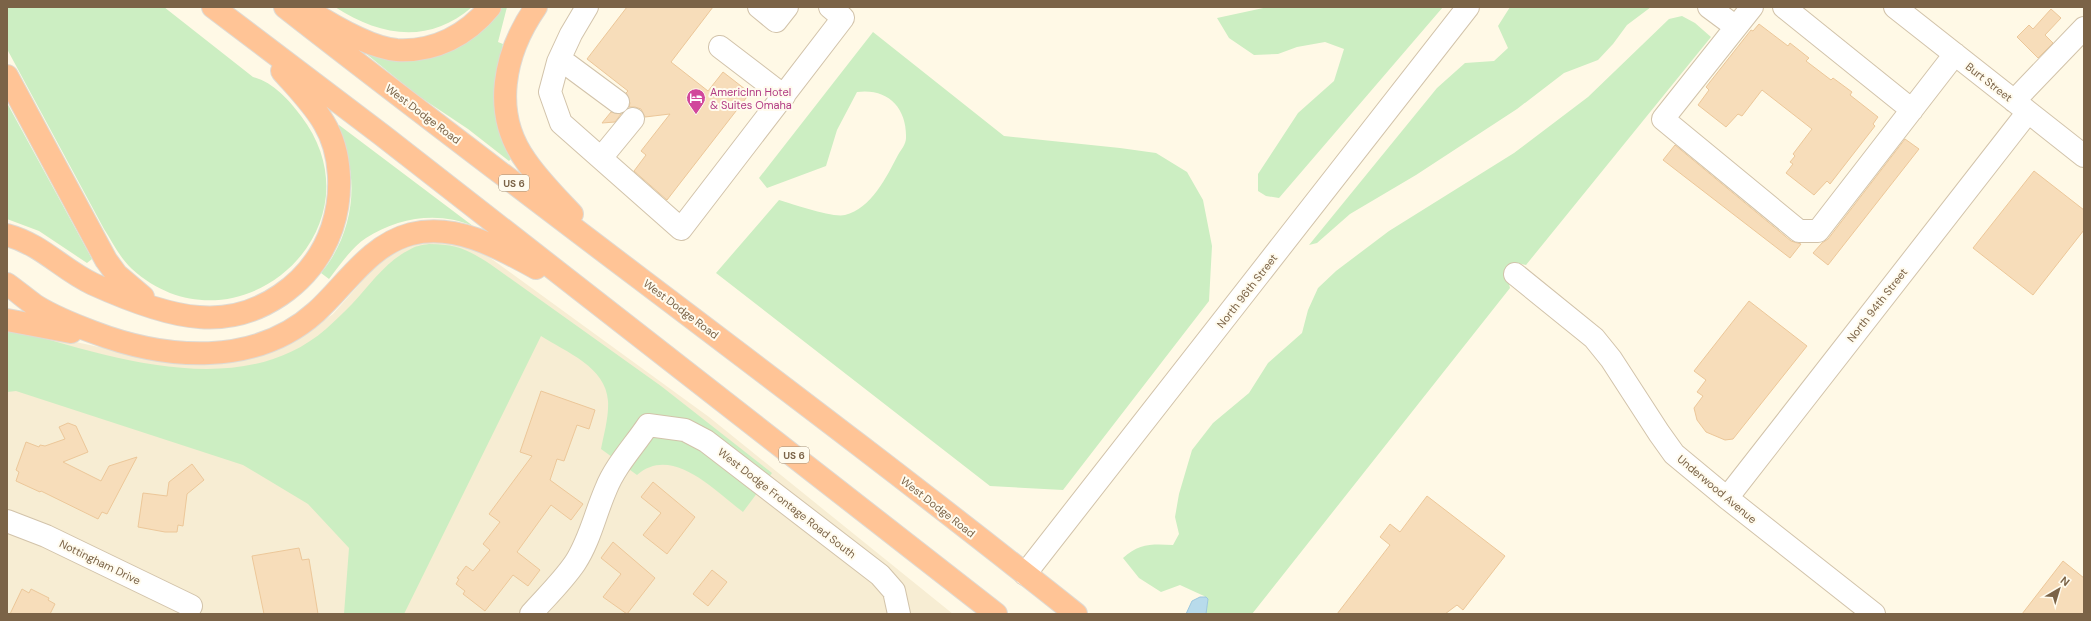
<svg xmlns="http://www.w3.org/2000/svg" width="2091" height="621" viewBox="0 0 2091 621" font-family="'DM Sans',sans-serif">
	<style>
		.residential { fill: #f7edd3 }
		.green { fill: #cceec2 }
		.water { fill: #b8dbeb; stroke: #9dc8de }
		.building { fill: #f7ddba; stroke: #ecc799 }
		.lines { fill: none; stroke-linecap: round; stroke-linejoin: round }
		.minor-casing { stroke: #d2c3aa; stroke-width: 24 }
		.highway-casing { stroke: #dfdad3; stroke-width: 24 }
		.minor { stroke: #fff; stroke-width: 22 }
		.highway { stroke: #ffc496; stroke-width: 22 }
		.labels { text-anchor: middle; stroke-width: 4; stroke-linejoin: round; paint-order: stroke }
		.shield { fill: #fffbee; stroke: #a39179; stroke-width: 1 }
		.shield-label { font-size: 10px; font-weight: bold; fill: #7b6347 }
		.street-label { font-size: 11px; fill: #7b6347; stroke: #fffbee }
		.hotel-label { font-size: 11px; fill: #b23c85; stroke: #fffbee; text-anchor: start }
	</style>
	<rect width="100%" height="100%" fill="#fff9e6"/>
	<path class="residential" d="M 452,240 L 489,257 L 709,417 L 953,614 L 7,614 L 7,327 L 108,349 L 190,364 L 255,355 L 296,340 L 333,314 L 387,253 L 418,241 Z"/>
	<path class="green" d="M 7,7 L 164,7 L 253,77 C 273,82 289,100 301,116 C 387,229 235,362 132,269 C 120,258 113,243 104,229 L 7,49 Z
		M 335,7 L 472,7 C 428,45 380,36 335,7 Z
		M 502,7 L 507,7 L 498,42 L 503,44 L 499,61 L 501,127 L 511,159 L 509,161 L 468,129 L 417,95 L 364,52 L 386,55 L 500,10 Z
		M 1268,7 L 1443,7 L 1279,198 L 1266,196 L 1258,191 L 1258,174 L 1298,113 L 1334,81 L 1344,49 L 1325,42 L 1297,47 L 1278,54 L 1254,55 L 1229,38 L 1217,18 Z
		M 1510,7 L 1651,7 L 1627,25 L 1613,44 L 1598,60 L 1564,73 L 1517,109 L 1416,175 L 1350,214 L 1317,243 L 1309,245 L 1437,88 L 1465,63 L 1494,61 L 1508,48 L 1498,26 Z
		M 1682,16 L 1695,23 L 1711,37 L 1526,265 L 1521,264 L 1514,267 L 1508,280 L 1510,288 L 1252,614 L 1206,614 L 1208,599 L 1204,596 L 1180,585 L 1161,592 L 1139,578 L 1123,558 C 1139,543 1153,544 1173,545 L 1179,534 L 1175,517 L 1179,494 L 1192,450 L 1213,423 L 1249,393 L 1268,363 L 1302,333 L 1308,310 L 1318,288 L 1336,271 L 1389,231 L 1514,153 L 1588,97 L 1669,19 Z
		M 873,32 L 1004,136 L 1120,148 L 1156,153 L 1187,172 L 1203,200 L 1212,246 L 1209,301 L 1063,490 L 990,486 L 716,273 L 779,200 C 793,204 832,218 845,215 C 871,209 887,176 898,155 C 901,150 906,144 906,138 C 907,108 888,88 857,92 L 837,130 L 826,166 L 767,188 L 759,178 Z
		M 7,103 L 92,259 L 87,263 L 39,231 L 7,219 Z
		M 339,125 L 473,226 C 439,211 398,217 366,238 C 351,248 340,265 329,279 L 321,273 C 355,232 361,175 337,128 Z
		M 429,244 C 456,244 467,249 490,264 L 661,386 L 772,473 L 743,512 C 715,491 672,444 637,475 L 601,449 C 604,434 609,416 608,401 C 606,367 566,352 541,336 L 404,614 L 344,614 L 349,548 L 308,504 L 243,465 L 16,391 L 7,392 L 7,328 C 104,354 238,405 326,329 C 335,321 344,312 352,304 C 370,285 385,262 409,250 C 415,246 422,245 429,244 Z"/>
	<path class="water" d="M 1200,597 L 1206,597 L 1208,599 L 1206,614 L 1186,614 L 1192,601 Z"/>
	<path class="building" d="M 627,7 L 713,7 L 671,62 L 708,91 L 723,72 L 750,93 L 667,200 L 634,171 L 646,155 L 641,151 L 670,114 L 645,117 L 641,109 L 635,107 L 629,107 L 630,103 L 626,93 L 628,91 L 587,59 Z
		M 2051,9 L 2061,18 L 2045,35 L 2053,43 L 2038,58 L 2017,37 L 2029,25 L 2033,29 Z
		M 1759,24 L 1788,46 L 1790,43 L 1809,58 L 1806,61 L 1831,80 L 1833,78 L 1852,92 L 1850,95 L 1878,117 L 1873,124 L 1875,126 L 1830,184 L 1827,181 L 1814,195 L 1786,173 L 1793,164 L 1790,162 L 1795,156 L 1793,154 L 1812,129 L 1762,90 L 1742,116 L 1738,114 L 1726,127 L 1698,105 L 1709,90 L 1706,87 L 1751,30 L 1753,31 Z
		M 611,112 L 621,114 L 615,122 L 602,123 Z
		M 1905,139 L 1919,149 L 1828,265 L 1813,253 L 1822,243 L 1828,239 Z
		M 1675,145 L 1791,241 L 1801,244 L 1790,258 L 1663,160 Z
		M 2034,171 L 2084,210 L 2084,230 L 2033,295 L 1973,248 Z
		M 1749,301 L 1807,346 L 1733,439 L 1725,440 L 1706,432 L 1697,420 L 1694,408 L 1703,396 L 1697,392 L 1706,380 L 1694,371 Z
		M 541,391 L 595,410 L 589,429 L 577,425 L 564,461 L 557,459 L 550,480 L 583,504 L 571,520 L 551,505 L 517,552 L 540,570 L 528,586 L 513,575 L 485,611 L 463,594 L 465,591 L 456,584 L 459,579 L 457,578 L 466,566 L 473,571 L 490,550 L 483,544 L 500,522 L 489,514 L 532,456 L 520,452 Z
		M 68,423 L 76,426 L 88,452 L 63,462 L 101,481 L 109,466 L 137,457 L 107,514 L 102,512 L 98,519 L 41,491 L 40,492 L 16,481 L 19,472 L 16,470 L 26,442 L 39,447 L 40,445 L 45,446 L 65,439 L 59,427 Z
		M 192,464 L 204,480 L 187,494 L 183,526 L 178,525 L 177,532 L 165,532 L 138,527 L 143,493 L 167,496 L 169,482 Z
		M 653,482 L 695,517 L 667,554 L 643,535 L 661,513 L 641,497 Z
		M 1427,496 L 1505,556 L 1463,610 L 1457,605 L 1445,614 L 1337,614 L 1390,545 L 1380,537 L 1390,524 L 1400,532 Z
		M 613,542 L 655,578 L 627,614 L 603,597 L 621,574 L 601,558 Z
		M 299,548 L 302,560 L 309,559 L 318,614 L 264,614 L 252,556 Z
		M 2063,561 L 2084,578 L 2084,614 L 2022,614 Z
		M 712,570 L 727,582 L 708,606 L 693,594 Z
		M 22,589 L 29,593 L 31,589 L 49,598 L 48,600 L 55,604 L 50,614 L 10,614 Z"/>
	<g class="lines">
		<defs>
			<path id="minor" d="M 587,7 L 571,34 L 558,62 L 550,92 L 561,123 L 681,229 L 843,18 L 830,7
				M 759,7 L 776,21 L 787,7
				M 1709,7 L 1736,27
				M 1752,7 L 1663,119 L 1799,231 L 1818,231 L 1955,54
				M 1784,7 L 1912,110
				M 1895,7 L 2084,156
				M 720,47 L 784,96
				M 560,59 L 618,102
				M 2014,101 L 2084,28
				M 601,158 L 633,119
				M 1515,274 L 1594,338 L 1611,359 L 1659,433 L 1674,454 L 1727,498 L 1874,614
				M 1727,498 L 2028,112
				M 7,521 L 46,536 L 191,606
				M 1025,574 L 1468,7
				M 531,614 C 546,597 562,582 575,563 C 590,540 595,514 606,489 C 615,466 634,446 648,425 L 685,430 L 706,441 L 880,575 L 894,591 L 899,614"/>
			<path id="highway" d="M 213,7 L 382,135 L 996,614
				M 285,7 C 547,212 816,407 1076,614
				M 536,7 C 504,53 491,113 526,161 C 539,180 556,197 572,214
				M 308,10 C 330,24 371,48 397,50 C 435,52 467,35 490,7
				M 7,76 L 106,260 L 117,275 L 143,297
				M 7,235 C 43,245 61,269 93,284 C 124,298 165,315 199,317 C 258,322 313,283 332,228 C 343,195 342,153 324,123 C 313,104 296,87 282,71
				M 7,284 C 17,291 26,299 36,306 C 54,317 74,325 93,332 C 166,360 255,367 316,312 C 346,285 369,245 411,234 C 455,223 498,247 536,268
				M 7,320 L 71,332"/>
		</defs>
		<use href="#minor" class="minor-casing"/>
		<use href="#highway" class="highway-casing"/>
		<use href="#minor" class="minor"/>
		<use href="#highway" class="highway"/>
	</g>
	<defs>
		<symbol id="hotel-pin" viewBox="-11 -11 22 30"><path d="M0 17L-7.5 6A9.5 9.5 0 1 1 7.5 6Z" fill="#d1479c" stroke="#fffbee"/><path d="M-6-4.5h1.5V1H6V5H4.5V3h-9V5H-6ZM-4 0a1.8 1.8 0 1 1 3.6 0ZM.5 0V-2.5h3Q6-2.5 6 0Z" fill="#fff"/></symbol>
	</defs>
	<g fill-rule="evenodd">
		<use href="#hotel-pin" x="685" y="87" width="22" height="30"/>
	</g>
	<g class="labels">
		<g class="shield">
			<rect x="499" y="175" width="30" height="16" rx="3"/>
			<rect x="779" y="447" width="30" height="16" rx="3"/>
		</g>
		<g class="shield-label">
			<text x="514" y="187">US 6</text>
			<text x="794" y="459">US 6</text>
		</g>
		<g class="street-label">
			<text transform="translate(1989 82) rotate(38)" y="4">Burt Street</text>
			<text transform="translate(423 114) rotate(37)" y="4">West Dodge Road</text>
			<text transform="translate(1247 291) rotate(-52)" y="4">North 96th Street</text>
			<text transform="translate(1877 305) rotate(-52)" y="4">North 94th Street</text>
			<text transform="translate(681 309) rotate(37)" y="4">West Dodge Road</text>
			<text transform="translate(1717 489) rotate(40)" y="4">Underwood Avenue</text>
			<text transform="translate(787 503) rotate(38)" y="4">West Dodge Frontage Road South</text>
			<text transform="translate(938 507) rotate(38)" y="4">West Dodge Road</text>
			<text transform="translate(100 562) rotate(26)" y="4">Nottingham Drive</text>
		</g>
		<g class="hotel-label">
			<text x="710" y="96">AmericInn Hotel<tspan x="710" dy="13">&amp; Suites Omaha</tspan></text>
		</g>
	</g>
	<rect width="2091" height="621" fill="none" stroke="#7b6347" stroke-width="16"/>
	<g transform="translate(2059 589) rotate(38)" stroke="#fffbee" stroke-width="3" paint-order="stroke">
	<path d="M0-3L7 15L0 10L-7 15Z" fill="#7b6347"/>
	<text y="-6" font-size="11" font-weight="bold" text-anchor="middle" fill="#7b6347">N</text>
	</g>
</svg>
